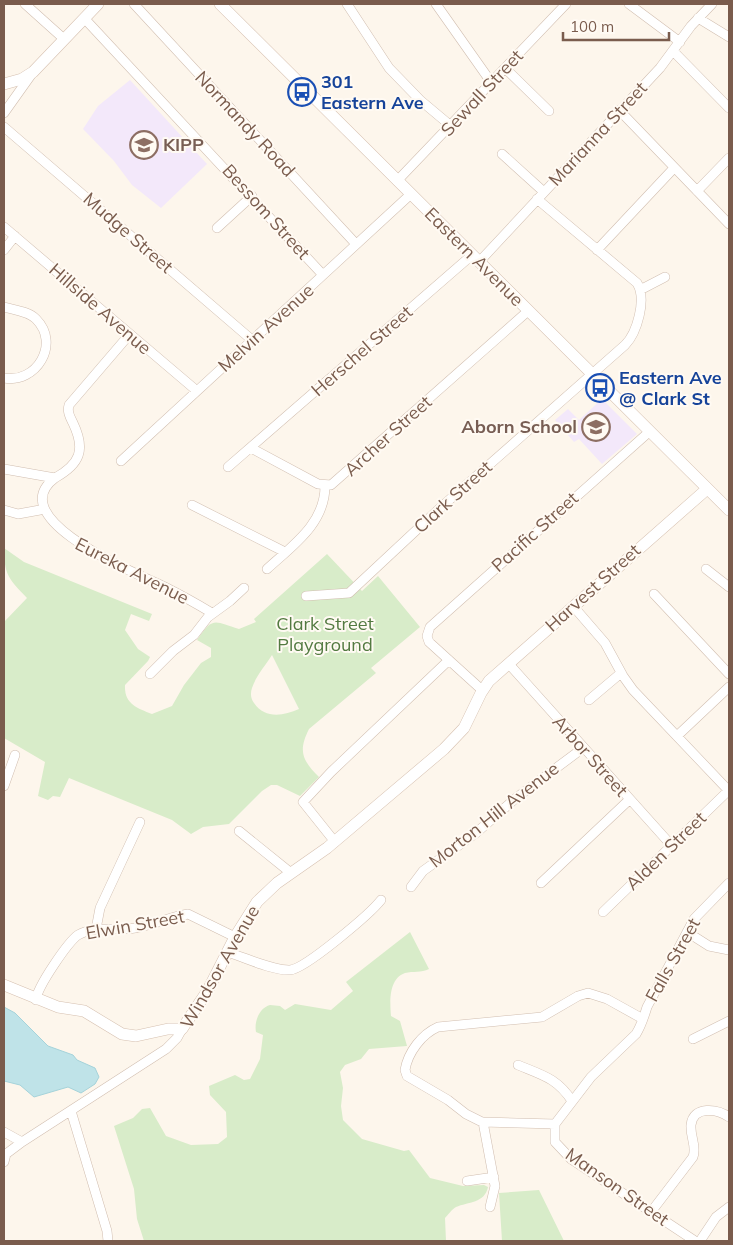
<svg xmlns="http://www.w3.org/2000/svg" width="733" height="1245" viewBox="0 0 733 1245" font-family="Mulish,sans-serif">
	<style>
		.education { fill: #f3e8fa }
		.green { fill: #d8ecc9; fill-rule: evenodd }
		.water { fill: #bfe3e8; stroke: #a5d3da }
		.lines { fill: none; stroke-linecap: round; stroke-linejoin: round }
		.street-casing { stroke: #d1beb0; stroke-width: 10 }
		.secondary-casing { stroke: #d6c0b0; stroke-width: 12 }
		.street { stroke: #fff; stroke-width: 9 }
		.secondary { stroke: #fff; stroke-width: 11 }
		.labels { text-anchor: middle; stroke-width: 4; stroke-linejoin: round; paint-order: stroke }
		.transit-label { font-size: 18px; font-weight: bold; fill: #164399; stroke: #fffaf3; text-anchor: start }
		.street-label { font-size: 18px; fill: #7a5c4d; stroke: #fffaf3 }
		.education-label { font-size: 18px; font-weight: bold; fill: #785e54; stroke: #fffaf3; text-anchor: start }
		.park-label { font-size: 18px; fill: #537a41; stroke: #fffaf3 }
	</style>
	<rect width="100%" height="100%" fill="#fdf6ec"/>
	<path class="education" d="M 130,80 L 207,164 L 161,208 L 132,185 L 114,161 L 83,129 L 98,106 Z
		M 602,399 L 637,434 L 602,464 L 579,439 L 574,442 L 555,420 L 568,409 L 579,420 Z"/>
	<path class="green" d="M 4,548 L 24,562 L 152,614 L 149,621 L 131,614 L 125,630 L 138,649 L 150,657 L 148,661 L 125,685 C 124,704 137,708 152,714 L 172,706 L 184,685 L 201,663 L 211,657 L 211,648 L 197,640 C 213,616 214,621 239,629 L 256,622 L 254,619 L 327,554 L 362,591 L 378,576 L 420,627 L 371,668 L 376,673 L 309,729 C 298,751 302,760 319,777 L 300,796 L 277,785 L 271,785 L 262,791 L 229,824 L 203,827 L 191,834 L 172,820 L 69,778 L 60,797 L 53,796 L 48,800 L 38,796 L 45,762 L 4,738 L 4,622 L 27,598 C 9,579 4,575 4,548 ZM 272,655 L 299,709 C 283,716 265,719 254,703 C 251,699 250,694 252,688 C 256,676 265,666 272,655 Z
		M 410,932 L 429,969 C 421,973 413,971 405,973 C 388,979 390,1003 391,1016 L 400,1021 L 407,1046 L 369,1049 L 361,1059 L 345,1065 L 340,1072 L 343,1088 L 341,1106 L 343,1120 L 362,1139 L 404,1151 L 409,1150 L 430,1178 L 463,1186 L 484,1185 L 488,1187 C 485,1203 468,1202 456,1207 C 452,1209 448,1215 445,1218 L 446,1241 L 144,1241 L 137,1219 L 134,1189 L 114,1126 L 133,1118 L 142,1109 L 150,1108 L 166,1136 L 191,1145 L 218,1144 L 227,1137 L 226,1112 L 210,1095 L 209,1086 L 235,1075 L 244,1080 L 250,1079 L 260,1059 L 263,1035 L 256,1032 C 254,1022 259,1008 270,1005 L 280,1006 L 285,1010 L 295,1004 L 331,1010 L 353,991 L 346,982 Z
		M 539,1190 L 564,1241 L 502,1241 L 499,1193 Z"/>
	<path class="water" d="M 4,1007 L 15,1013 L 48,1046 L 73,1055 L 77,1060 L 95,1068 L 99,1077 L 95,1084 L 81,1093 L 68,1087 L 34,1097 L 20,1085 L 4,1081 Z"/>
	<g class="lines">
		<defs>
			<path id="street" d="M 25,4 L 64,39
				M 134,4 L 356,244
				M 347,4 L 389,68 L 420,100 L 451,126
				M 436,4 L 491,82
				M 629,4 L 680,42
				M 84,18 L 323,275
				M 698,18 L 729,37
				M 674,52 L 729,108
				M 505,68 L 549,111
				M 619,110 L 729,224
				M 4,113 L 31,75
				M 4,127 L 252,340
				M 502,154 L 544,192
				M 397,181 L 566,4
				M 697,191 L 729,158
				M 4,227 L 197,391
				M 217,228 L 252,196
				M 4,250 L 15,236
				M 597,250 L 674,168
				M 479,262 L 660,68 L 691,26 L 712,4
				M 640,290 L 665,277
				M 4,307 C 14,310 28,311 36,319 C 61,344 36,384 4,378
				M 251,448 L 318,484 L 331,485 L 528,311
				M 121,461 L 411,194
				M 228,467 L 472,255
				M 4,469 L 55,478 C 80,464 86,450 73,423 C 70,417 67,412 69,405 L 129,335
				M 55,478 C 0,519 140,575 165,587 C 181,595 197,604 212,613
				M 192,505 L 285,552
				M 4,510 L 18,514 L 40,510
				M 267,569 C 292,546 325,524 325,486
				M 706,569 L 729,587
				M 654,594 L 729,674
				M 306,596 L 349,593 L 439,509 L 625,345 C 637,333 647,299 637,283 L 537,199
				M 573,606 L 605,643 L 623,676 L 633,690 L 729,791
				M 509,664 L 672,846
				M 150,674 L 173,651 L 194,635 L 208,617 L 230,601 L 244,588
				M 482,690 L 429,642 L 427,636 L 430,627 L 649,432
				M 589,700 L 621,673
				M 677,736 L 729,687
				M 4,786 L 15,755
				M 239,831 L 291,873
				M 335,842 L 303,802 L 331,772 L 449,660
				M 541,883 L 629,800
				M 411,887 L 423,871 L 476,833 L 516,798 L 583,748
				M 603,912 L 729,790
				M 96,929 L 100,908 L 140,822
				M 687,932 L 709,946 L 729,950
				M 227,952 C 244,957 273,971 290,970 C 305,969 370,914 381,900
				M 36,1000 C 37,987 68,942 78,935 C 95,925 117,931 135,928 C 153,925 170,917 188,914 L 235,937
				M 643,1019 L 607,999 L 588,993 L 578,996 L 542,1017 L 438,1027 C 422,1034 408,1052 405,1070 L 407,1076 L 448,1100 L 466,1114 L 482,1122 L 555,1124 L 591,1077 L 636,1034 C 641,1026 644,1017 647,1007 L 694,919 L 729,883
				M 693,1039 L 729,1021
				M 518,1065 C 542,1075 557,1078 572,1101
				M 71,1111 L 107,1231 L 108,1241
				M 483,1122 L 495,1186 L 490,1207
				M 555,1124 L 555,1142 L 571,1159 L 695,1241
				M 4,1132 L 22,1142
				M 4,1162 L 6,1154 L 22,1142 L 166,1049 L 177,1038 L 182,1029
				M 467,1181 L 494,1177
				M 651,1212 L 693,1157 C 697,1146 690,1137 691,1125 C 693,1105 718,1109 729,1117
				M 700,1241 L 716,1217 L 729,1207"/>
			<path id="secondary" d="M 220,4 L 729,510
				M 4,84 L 22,79 L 33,72 L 98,4
				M 4,985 L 58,1007 L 84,1011 L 122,1034 L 136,1036 L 168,1029 L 182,1029 L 208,990 L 235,937 L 257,902 L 277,883 L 327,848 L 444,749 L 464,728 L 481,693 L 489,681 L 707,489"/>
		</defs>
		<use href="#street" class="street-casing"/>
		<use href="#secondary" class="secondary-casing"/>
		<use href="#street" class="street"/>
		<use href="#secondary" class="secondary"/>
	</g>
	<defs>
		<symbol id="bus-ring" viewBox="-11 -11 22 22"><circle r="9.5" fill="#fffaf3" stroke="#1a4fb4" stroke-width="1.5"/><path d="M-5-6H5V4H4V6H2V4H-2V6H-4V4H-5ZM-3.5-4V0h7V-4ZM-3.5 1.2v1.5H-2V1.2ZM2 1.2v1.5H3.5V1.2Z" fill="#1a4fb4"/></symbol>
		<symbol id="school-ring" viewBox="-11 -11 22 22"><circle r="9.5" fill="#fffaf3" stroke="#8d6e63" stroke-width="1.5"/><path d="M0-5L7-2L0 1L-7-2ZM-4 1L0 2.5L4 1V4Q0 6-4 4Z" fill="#8d6e63"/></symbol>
	</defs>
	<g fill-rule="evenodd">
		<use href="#bus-ring" x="286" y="76" width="32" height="32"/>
		<use href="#school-ring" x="128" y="129" width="32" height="32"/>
		<use href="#bus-ring" x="584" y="372" width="32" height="32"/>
		<use href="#school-ring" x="580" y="411" width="32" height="32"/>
	</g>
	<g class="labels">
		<g class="transit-label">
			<text x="321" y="88">301<tspan x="321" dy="21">Eastern Ave</tspan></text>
			<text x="619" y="384">Eastern Ave<tspan x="619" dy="21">@ Clark St</tspan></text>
		</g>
		<g class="street-label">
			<text transform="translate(482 93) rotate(-47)" y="6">Sewall Street</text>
			<text transform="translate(245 124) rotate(47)" y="6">Normandy Road</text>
			<text transform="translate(598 134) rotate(-47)" y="6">Marianna Street</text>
			<text transform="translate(266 212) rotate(48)" y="6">Bessom Street</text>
			<text transform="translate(128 233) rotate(41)" y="6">Mudge Street</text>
			<text transform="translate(474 257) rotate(45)" y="6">Eastern Avenue</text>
			<text transform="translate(100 309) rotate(41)" y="6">Hillside Avenue</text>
			<text transform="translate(266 328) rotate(-42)" y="6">Melvin Avenue</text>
			<text transform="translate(362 351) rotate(-41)" y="6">Herschel Street</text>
			<text transform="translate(388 436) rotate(-42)" y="6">Archer Street</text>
			<text transform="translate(453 497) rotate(-42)" y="6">Clark Street</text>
			<text transform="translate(535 532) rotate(-42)" y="6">Pacific Street</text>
			<text transform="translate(132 571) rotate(27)" y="6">Eureka Avenue</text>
			<text transform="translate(593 588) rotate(-42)" y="6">Harvest Street</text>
			<text transform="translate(590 756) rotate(48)" y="6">Arbor Street</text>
			<text transform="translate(494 815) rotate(-38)" y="6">Morton Hill Avenue</text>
			<text transform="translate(666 851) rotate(-44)" y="6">Alden Street</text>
			<text transform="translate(135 925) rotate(-10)" y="6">Elwin Street</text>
			<text transform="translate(673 960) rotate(-61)" y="6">Falls Street</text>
			<text transform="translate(220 967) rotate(-60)" y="6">Windsor Avenue</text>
			<text transform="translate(617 1187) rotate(35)" y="6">Manson Street</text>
		</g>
		<g class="education-label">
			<text x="163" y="151">KIPP</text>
			<text x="577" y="433" text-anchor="end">Aborn School</text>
		</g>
		<g class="park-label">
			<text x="325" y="630">Clark Street<tspan x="325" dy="21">Playground</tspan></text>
		</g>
	</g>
	<rect width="733" height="1245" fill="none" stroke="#7a5c4d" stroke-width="10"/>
	<path d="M563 32v8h106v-8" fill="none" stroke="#7a5c4d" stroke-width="2.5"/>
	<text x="570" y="32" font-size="15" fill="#7a5c4d" stroke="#fffaf3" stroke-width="4" paint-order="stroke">100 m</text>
</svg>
